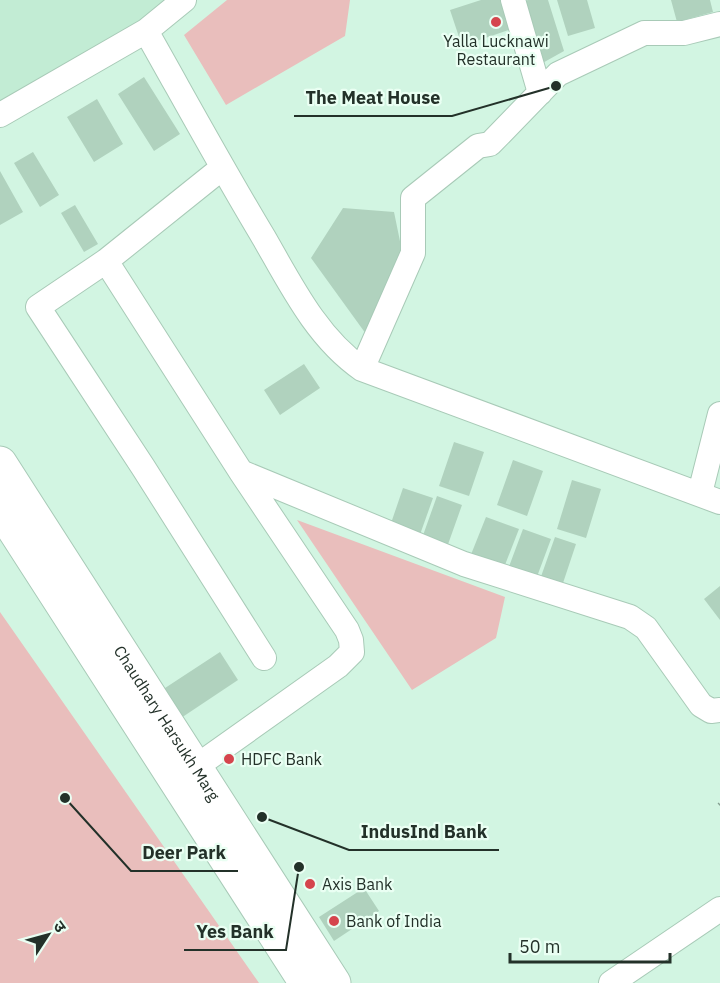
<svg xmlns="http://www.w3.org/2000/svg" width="720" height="983" viewBox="0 0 720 983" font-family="'IBM Plex Sans','Noto Sans Devanagari',sans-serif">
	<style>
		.built { fill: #c2ecd4 }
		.green { fill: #e9bebc }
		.building { fill: #b0d2be }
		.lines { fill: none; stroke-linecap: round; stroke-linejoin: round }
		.street-casing { stroke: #a8cab7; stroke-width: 26 }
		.secondary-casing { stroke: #a8cab7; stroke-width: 35 }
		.path { stroke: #849e90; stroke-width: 4; stroke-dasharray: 3 4.5; stroke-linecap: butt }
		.street { stroke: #fff; stroke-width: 24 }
		.secondary { stroke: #fff; stroke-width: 33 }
		.poi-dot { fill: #d5454d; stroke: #eafff3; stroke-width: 2 }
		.labels { text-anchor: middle; stroke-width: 4.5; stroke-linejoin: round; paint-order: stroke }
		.poi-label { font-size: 16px; fill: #233129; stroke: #eafff3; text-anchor: start }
		.street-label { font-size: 16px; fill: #233129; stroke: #eafff3 }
		.leader { fill: none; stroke: #233129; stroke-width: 2 }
		.callout-dot { fill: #233129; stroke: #eafff3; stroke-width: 2 }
		.callout-label { font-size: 18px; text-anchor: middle; font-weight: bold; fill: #233129; stroke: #eafff3; stroke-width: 4.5; stroke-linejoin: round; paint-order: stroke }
	</style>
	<rect width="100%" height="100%" fill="#d2f5e2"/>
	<path class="built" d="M 0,0 L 171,0 L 143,24 L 0,101 Z"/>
	<path class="green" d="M 227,0 L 350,0 L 345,36 L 226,105 L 184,35 Z
		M 297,520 L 505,597 L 496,638 L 412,690 Z
		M 0,612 L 259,983 L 0,983 Z"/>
	<path class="building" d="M 481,0 L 504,0 L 514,28 L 462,46 L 450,10 Z
		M 528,0 L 548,0 L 564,51 L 539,65 L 519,3 Z
		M 557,0 L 587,0 L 595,28 L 568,36 Z
		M 671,0 L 710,0 L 713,12 L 677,22 Z
		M 144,77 L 180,134 L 154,151 L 118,94 Z
		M 97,99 L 123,144 L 94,162 L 67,117 Z
		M 33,152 L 59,195 L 40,207 L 14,163 Z
		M 0,171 L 23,212 L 0,225 Z
		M 75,205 L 98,244 L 84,252 L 61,213 Z
		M 343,208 L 394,212 L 402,251 L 366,334 L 311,258 Z
		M 304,364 L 320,388 L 280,415 L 264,390 Z
		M 454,442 L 484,452 L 469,496 L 439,486 Z
		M 513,460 L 543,471 L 527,516 L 497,505 Z
		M 572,480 L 601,489 L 586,538 L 557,529 Z
		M 403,488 L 433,498 L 417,543 L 388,532 Z
		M 437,496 L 462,505 L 446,550 L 421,541 Z
		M 486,517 L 519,529 L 503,570 L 470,557 Z
		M 523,529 L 551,539 L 535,582 L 507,572 Z
		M 555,537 L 576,544 L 560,592 L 538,585 Z
		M 720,586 L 720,620 L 704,599 Z
		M 220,652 L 238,680 L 181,718 L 162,690 Z
		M 364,888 L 379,911 L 334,941 L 319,917 Z"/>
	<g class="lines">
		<defs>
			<path id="street" d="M 513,0 L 540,93
				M 146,31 L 184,0
				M 0,115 L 146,31 C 185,100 223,170 264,238 C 291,285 317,338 362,369 L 720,502
				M 106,261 L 222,168
				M 362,369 L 413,253 L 413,198 L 478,146 L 490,144 L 558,74 L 644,33 L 684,33 L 720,24
				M 700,493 L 720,414
				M 264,658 L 143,467 L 38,307 L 106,261 L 241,472 L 464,564 L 630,617 L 646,628 L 701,705 L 711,711 L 720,710
				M 183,776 L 338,666 L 352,652 L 351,640 L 347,630 L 241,472
				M 611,983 L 720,909"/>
			<g id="secondary">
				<path id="s1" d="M 0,463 L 334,983"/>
				<path d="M 0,508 L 306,983"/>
			</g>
		</defs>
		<use href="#street" class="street-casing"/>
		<use href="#secondary" class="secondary-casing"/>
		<path class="path" d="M 719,805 L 720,804"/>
		<use href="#street" class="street"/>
		<use href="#secondary" class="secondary"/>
	</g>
	<g class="poi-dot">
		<circle cx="496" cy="22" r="6"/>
		<circle cx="229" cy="759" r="6"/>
		<circle cx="310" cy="884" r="6"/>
		<circle cx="334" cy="921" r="6"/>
	</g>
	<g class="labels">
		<g class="poi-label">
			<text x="496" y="47" text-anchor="middle">Yalla Lucknawi<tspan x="496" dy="18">Restaurant</tspan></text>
			<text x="241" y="765">HDFC Bank</text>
			<text x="322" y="890">Axis Bank</text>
			<text x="346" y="927">Bank of India</text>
		</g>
		<g class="street-label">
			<text dy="6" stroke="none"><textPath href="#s1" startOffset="309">Chaudhary Harsukh Marg</textPath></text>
		</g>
	</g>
	<path class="leader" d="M556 86L452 116H294M262 817L349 850H499M65 798L131 871H238M299 867L286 950H184"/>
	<g class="callout-dot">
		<circle cx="556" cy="86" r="6"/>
		<circle cx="262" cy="817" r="6"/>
		<circle cx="65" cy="798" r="6"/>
		<circle cx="299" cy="867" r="6"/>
	</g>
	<g class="callout-label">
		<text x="373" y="104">The Meat House</text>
		<text x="424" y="838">IndusInd Bank</text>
		<text x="184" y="859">Deer Park</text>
		<text x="235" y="938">Yes Bank</text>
	</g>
	<g transform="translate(48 935) rotate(54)" stroke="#eafff3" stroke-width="4.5" paint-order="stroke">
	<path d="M0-4.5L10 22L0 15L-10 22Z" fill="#233129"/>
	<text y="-9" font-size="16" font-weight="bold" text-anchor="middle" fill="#233129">उ</text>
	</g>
	<path d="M510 953v9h160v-9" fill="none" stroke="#233129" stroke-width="3"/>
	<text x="519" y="953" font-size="18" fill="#233129" stroke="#eafff3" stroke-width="4.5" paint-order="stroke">50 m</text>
</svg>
